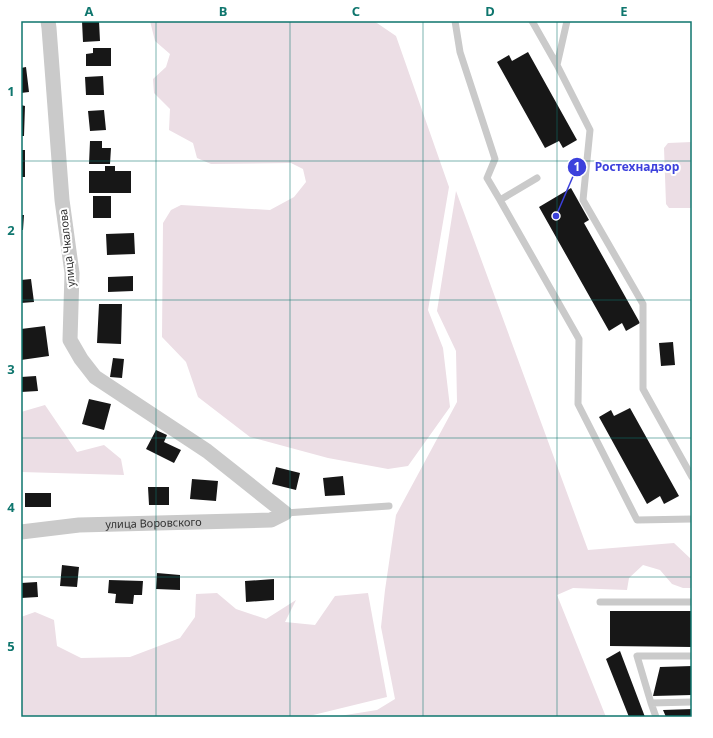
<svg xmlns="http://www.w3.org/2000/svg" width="713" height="738" viewBox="0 0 713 738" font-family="'Noto Sans',sans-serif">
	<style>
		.green { fill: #ecdee5 }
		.building { fill: #171717 }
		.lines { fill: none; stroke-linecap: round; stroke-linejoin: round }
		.lane { stroke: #cacaca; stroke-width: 7 }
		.street { stroke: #cacaca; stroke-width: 15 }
		.grid { fill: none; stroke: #0f766e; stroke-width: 1; stroke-opacity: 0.55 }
		.labels { text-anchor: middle; stroke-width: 4; stroke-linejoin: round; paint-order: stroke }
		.street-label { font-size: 11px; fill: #303030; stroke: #fff }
		.leader { fill: none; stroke: #3c41dc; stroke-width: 1.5 }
		.callout-dot { fill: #3c41dc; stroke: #fff; stroke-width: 1.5 }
		.mark-label { font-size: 12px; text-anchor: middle; font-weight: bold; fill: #fff }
		.callout-label { font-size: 12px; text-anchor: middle; font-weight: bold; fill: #3c41dc; stroke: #fff; stroke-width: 4; stroke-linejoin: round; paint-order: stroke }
		.neatline { fill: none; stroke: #0f766e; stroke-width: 1.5 }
		.grid-label { font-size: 13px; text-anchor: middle; font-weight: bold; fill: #0f766e }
	</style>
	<rect width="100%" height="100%" fill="#fff"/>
	<path class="green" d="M 150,21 L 374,21 L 396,36 L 449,187 L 428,310 L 443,348 L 450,407 L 408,466 L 388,469 L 328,458 L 250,437 L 198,397 L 186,362 L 162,337 L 163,223 L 171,210 L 181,205 L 270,210 L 294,197 L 306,182 L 303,169 L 291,163 L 211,164 L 197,158 L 193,143 L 169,130 L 170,109 L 154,93 L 153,79 L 166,67 L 170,54 L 155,41 Z
		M 692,142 L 692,208 L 669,208 L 666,204 L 664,148 L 668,143 Z
		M 456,191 L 588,550 L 674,543 L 692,560 L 692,588 L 683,588 L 672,584 L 660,570 L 643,565 L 629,578 L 627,590 L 573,588 L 557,595 L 606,717 L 333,717 L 377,710 L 395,699 L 381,627 L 385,590 L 396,515 L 457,402 L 456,351 L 437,311 Z
		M 45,405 L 77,452 L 104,445 L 121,459 L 124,475 L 21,472 L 21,412 Z
		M 217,593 L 236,609 L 266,619 L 296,600 L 285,622 L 315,625 L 335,596 L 368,593 L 387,697 L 305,717 L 21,717 L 21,617 L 35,612 L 54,620 L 57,646 L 81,658 L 130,657 L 180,638 L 195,617 L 196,594 Z"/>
	<path class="building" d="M 82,21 L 99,21 L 100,41 L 83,42 Z
		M 93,48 L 111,48 L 111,66 L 86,66 L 86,54 L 93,53 Z
		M 528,52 L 577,140 L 563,148 L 559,141 L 545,148 L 497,62 L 509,55 L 512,61 Z
		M 26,67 L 29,92 L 21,93 L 21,68 Z
		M 103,76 L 104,95 L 86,95 L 85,77 Z
		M 21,105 L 25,106 L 24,136 L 21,136 Z
		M 104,110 L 106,130 L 90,131 L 88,111 Z
		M 90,141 L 102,141 L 102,148 L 111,148 L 110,164 L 89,164 Z
		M 21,150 L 25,150 L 25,177 L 21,177 Z
		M 105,166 L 115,166 L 115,171 L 131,171 L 131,193 L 89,193 L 89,171 L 105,171 Z
		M 571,188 L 589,220 L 584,223 L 640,323 L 626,331 L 622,323 L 609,331 L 539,207 Z
		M 93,196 L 111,196 L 111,218 L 93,218 Z
		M 21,215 L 24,215 L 23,230 L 21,230 Z
		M 134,233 L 135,254 L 107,255 L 106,234 Z
		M 133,276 L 133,291 L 108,292 L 108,277 Z
		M 31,279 L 34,302 L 21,303 L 21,280 Z
		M 99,304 L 122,304 L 121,344 L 97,343 Z
		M 45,326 L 49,356 L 21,360 L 21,329 Z
		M 673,342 L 675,365 L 661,366 L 659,343 Z
		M 113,358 L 124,359 L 122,378 L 110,377 Z
		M 36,376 L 38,391 L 21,392 L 21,377 Z
		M 89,399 L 111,404 L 104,430 L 82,424 Z
		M 630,408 L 679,496 L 664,504 L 660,496 L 647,504 L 599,417 L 611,410 L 614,416 Z
		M 156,430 L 167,435 L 164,442 L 181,450 L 174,463 L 146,449 Z
		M 276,467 L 300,473 L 296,490 L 272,484 Z
		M 343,476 L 345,495 L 325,496 L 323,478 Z
		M 192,479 L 218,481 L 216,501 L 190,499 Z
		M 148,487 L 169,487 L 169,505 L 149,505 Z
		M 25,493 L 51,493 L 51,507 L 25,507 Z
		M 62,565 L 79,567 L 77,587 L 60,586 Z
		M 157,573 L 180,575 L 180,590 L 156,589 Z
		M 274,579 L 274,600 L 246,602 L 245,581 Z
		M 109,580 L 143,581 L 142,595 L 134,595 L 133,604 L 115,603 L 116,594 L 108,593 Z
		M 37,582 L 38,597 L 21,598 L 21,583 Z
		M 610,611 L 692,611 L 692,647 L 610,646 Z
		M 620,651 L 645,717 L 629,717 L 606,659 Z
		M 692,666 L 692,695 L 653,696 L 660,667 Z
		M 692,709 L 692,717 L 666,717 L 663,710 Z"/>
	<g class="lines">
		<path class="lane" d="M 455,21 L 460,52 L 495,159 L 487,178 L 500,200
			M 532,21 L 557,65
			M 567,21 L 557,65 L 590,130 L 583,200 L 643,304 L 643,389 L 692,477
			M 537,178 L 500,200 L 579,339 L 578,404 L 637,520 L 692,519
			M 285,513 L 389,506
			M 600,602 L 692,602
			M 651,703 L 692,702
			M 656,717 L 651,703 L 637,656 L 692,656"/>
		<path class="street" id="s1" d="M 21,532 L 79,525 L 271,520 L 285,513 L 207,451 L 95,377 L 81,359 L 70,340 L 72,273 L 62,200 L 49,28 L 48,21"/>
	</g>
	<path class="grid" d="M 156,21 L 156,717M 290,21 L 290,717M 423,21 L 423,717M 557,21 L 557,717M 21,161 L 692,161M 21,300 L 692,300M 21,438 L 692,438M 21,577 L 692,577"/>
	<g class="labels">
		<g class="street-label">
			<text transform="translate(67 248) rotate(-96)" y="4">улица Чкалова</text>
			<text dy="4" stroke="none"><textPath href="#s1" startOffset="133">улица Воровского</textPath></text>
		</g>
	</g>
	<path class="leader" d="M556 216L577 167"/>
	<g class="callout-dot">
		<circle cx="556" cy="216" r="4"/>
		<circle cx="577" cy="167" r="10"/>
	</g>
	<g class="mark-label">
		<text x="577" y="171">1</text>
	</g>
	<g class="callout-label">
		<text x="637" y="171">Ростехнадзор</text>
	</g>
	<rect width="713" height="738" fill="none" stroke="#ffffff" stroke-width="44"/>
	<rect x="22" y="22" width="669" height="694" class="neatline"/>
	<g class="grid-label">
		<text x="89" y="16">A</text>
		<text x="223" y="16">B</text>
		<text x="356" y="16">C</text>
		<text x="490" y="16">D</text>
		<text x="624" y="16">E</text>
		<text x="11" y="96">1</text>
		<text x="11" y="235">2</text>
		<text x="11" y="374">3</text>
		<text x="11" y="512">4</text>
		<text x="11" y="651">5</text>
	</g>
</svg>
